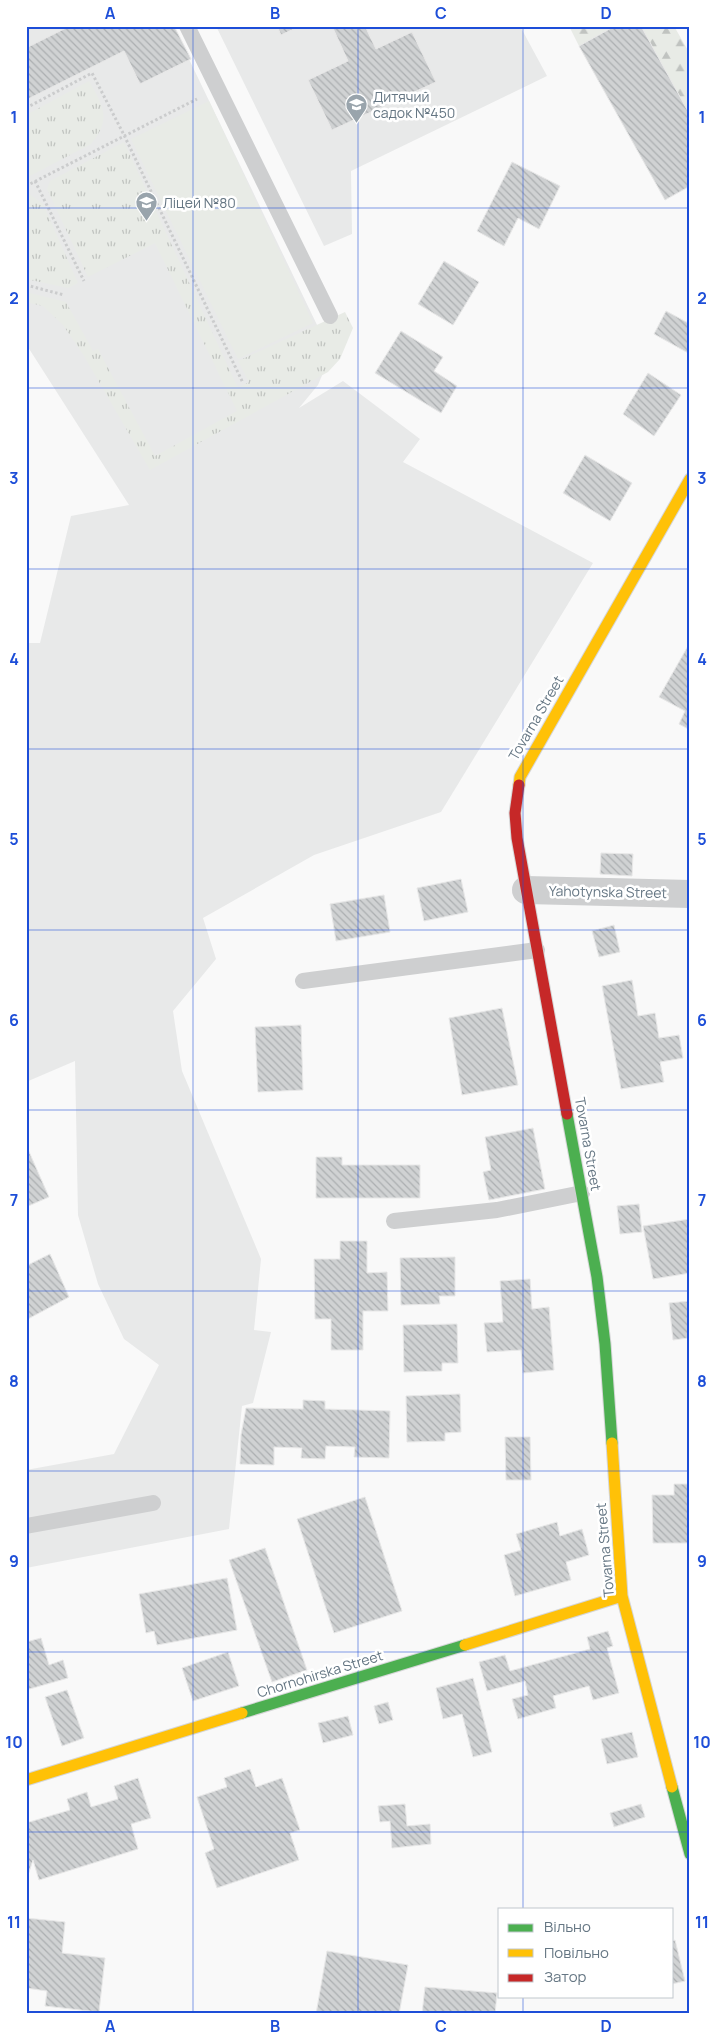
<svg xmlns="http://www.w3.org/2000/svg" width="716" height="2040" viewBox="0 0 716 2040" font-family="Manrope,sans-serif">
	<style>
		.built { fill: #e8e9e9 }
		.grass { fill: url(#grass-tufts) }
		.forest { fill: url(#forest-firs) }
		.pitch { fill: #e8ebe6 }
		.building { fill: url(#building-back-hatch); stroke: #e8e8e8 }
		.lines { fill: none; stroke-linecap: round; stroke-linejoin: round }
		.fast-casing { stroke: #d5d6d7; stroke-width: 13 }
		.slow-casing { stroke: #d5d6d7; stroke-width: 13 }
		.jam-casing { stroke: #d5d6d7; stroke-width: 13 }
		.path { stroke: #cbcccd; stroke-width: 3; stroke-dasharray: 2.5 2.5; stroke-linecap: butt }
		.lane { stroke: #cecfd0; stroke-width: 16 }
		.street { stroke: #cecfd0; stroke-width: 28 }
		.fast { stroke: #4caf50; stroke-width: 11 }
		.slow { stroke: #ffc107; stroke-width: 11 }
		.jam { stroke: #c62828; stroke-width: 11 }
		.grid { fill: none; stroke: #1d4ed8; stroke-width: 1; stroke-opacity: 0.55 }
		.labels { text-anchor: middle; stroke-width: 5; stroke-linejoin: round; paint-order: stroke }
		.poi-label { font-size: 14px; fill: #657683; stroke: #fff; text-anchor: start }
		.street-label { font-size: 14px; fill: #657683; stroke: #fff }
		.neatline { fill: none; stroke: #1d4ed8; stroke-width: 2 }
		.grid-label { font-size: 16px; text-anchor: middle; font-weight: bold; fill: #1d4ed8 }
	</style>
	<defs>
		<pattern id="grass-tufts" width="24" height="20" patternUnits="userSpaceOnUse" patternTransform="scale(1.25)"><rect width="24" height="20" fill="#e8ebe6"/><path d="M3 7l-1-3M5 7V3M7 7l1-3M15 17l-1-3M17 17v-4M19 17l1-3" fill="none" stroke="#c0c3c0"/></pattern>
		<pattern id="forest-firs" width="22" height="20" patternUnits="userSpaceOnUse" patternTransform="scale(1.25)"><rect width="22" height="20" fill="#e8ebe6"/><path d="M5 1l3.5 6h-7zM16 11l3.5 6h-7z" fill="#c0c3c0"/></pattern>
		<pattern id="building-back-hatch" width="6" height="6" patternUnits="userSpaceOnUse" patternTransform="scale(1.25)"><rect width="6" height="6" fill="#d0d2d3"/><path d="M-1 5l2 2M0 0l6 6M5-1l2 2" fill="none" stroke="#acafb1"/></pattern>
	</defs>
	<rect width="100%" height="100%" fill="#f9f9f9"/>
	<path class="built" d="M 26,26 L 173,26 L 331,354 L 318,385 L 299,408 L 343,381 L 420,439 L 403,462 L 593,563 L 441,812 L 314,855 L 203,918 L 216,959 L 173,1011 L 182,1071 L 261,1259 L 254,1330 L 271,1332 L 253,1403 L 242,1406 L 229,1529 L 26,1568 L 26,1470 L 114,1454 L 159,1365 L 124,1339 L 98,1284 L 78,1215 L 75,1061 L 26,1082 L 26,643 L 40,643 L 71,516 L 129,505 L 26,344 Z
		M 216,26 L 520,26 L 547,76 L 351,171 L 352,234 L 324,246 Z"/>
	<path class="grass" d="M 89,81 C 103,106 112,119 91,144 L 26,178 L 26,115 Z
		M 124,142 L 238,388 L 249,382 L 238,361 L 345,312 L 353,328 L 340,359 L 328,372 L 150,470 L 84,356 L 63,325 L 43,306 L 26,302 L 26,292 L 66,302 L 93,351 L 98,349 L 155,456 L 237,411 L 155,243 L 88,277 L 47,189 L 50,181 Z
		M 28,193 L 43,204 L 78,283 L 68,288 L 26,279 L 26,194 Z"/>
	<path class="forest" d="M 569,26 L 615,26 L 579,46 Z
		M 641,26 L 674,26 L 690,54 L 690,115 Z"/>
	<path class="pitch" d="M 209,101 L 313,323 L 238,359 L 131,139 Z"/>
	<path class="building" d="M 70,26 L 174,26 L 191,59 L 140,84 L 124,51 L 26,100 L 26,48 Z
		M 277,26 L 300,26 L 281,35 Z
		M 332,26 L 365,26 L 376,49 L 412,32 L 436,82 L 332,130 L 308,80 L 348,61 Z
		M 615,26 L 641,26 L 690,115 L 690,186 L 665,200 L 579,46 Z
		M 512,162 L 560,186 L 539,229 L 518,218 L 504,246 L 477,231 Z
		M 444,261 L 479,282 L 453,325 L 418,304 Z
		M 666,311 L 690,324 L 690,354 L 654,334 Z
		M 401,331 L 443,357 L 434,371 L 457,386 L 441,413 L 375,373 Z
		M 648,373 L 681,395 L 654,436 L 623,414 Z
		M 585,455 L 632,483 L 610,521 L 563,493 Z
		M 688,646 L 690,647 L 690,730 L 679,724 L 685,711 L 659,697 Z
		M 601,853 L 633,854 L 632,876 L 600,874 Z
		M 461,879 L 468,912 L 424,921 L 417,888 Z
		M 384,895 L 390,932 L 336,941 L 330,904 Z
		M 614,925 L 620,952 L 599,957 L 592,931 Z
		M 632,980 L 638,1016 L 655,1013 L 659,1038 L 679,1035 L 683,1058 L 660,1062 L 664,1082 L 621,1089 L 602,986 Z
		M 502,1008 L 518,1085 L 462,1095 L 449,1018 Z
		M 301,1025 L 303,1090 L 258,1092 L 255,1027 Z
		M 533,1128 L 545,1189 L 489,1200 L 483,1172 L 491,1170 L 485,1137 Z
		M 26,1145 L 49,1197 L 26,1207 Z
		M 316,1157 L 342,1157 L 342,1165 L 420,1165 L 420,1198 L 316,1198 Z
		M 639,1204 L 642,1232 L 620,1234 L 617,1206 Z
		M 690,1219 L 690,1273 L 653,1279 L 643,1226 Z
		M 340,1241 L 367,1241 L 367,1273 L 387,1272 L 388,1311 L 363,1311 L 363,1350 L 331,1350 L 331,1319 L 315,1319 L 314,1259 L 340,1259 Z
		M 50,1254 L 69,1297 L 26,1320 L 26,1266 Z
		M 455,1257 L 455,1296 L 439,1296 L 440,1304 L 401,1305 L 400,1258 Z
		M 530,1279 L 532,1309 L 549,1307 L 554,1370 L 523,1373 L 521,1350 L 487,1352 L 484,1323 L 503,1322 L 500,1281 Z
		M 690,1301 L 690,1358 L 688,1338 L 673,1340 L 669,1303 Z
		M 457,1324 L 458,1363 L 442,1363 L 442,1371 L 404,1372 L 403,1325 Z
		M 460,1394 L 461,1432 L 445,1433 L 445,1441 L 407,1442 L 406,1396 Z
		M 303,1400 L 325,1401 L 325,1409 L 390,1411 L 389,1458 L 354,1457 L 355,1447 L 326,1446 L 325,1459 L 301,1458 L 302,1448 L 274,1447 L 274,1465 L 240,1464 L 241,1435 L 246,1408 L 303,1409 Z
		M 505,1437 L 530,1437 L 531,1480 L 506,1480 Z
		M 674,1484 L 690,1484 L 690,1543 L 653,1543 L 652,1495 L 674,1495 Z
		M 365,1497 L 402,1611 L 334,1633 L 297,1519 Z
		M 557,1522 L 560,1536 L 582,1529 L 589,1555 L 566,1562 L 571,1580 L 515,1596 L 504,1555 L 521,1550 L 516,1534 Z
		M 265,1548 L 307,1670 L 272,1682 L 229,1560 Z
		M 227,1578 L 237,1630 L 157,1645 L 154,1631 L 146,1633 L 139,1594 Z
		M 608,1631 L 613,1646 L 607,1648 L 619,1693 L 593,1700 L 589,1686 L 553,1696 L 556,1708 L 518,1719 L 512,1699 L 528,1695 L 525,1681 L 487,1691 L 479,1662 L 505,1655 L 510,1671 L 590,1649 L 587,1637 Z
		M 41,1638 L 49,1665 L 63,1660 L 68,1678 L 26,1690 L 26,1642 Z
		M 228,1652 L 239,1686 L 193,1701 L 182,1668 Z
		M 473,1678 L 492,1752 L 473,1757 L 462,1714 L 443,1719 L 436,1688 Z
		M 67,1690 L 84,1738 L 62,1746 L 45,1697 Z
		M 388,1702 L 393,1720 L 379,1724 L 374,1706 Z
		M 348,1716 L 353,1735 L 323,1743 L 318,1723 Z
		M 632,1732 L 638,1757 L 607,1764 L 601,1739 Z
		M 250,1769 L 256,1787 L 282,1778 L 300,1830 L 290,1833 L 299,1860 L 217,1888 L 205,1853 L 214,1849 L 197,1797 L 227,1787 L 224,1778 Z
		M 138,1778 L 151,1818 L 131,1824 L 138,1849 L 39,1880 L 33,1860 L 26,1881 L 26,1823 L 70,1810 L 67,1799 L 87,1792 L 91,1807 L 118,1799 L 114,1786 Z
		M 405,1804 L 407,1826 L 430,1824 L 431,1844 L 392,1848 L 390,1821 L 380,1822 L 378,1806 Z
		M 641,1804 L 645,1817 L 614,1827 L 610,1813 Z
		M 26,1918 L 65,1922 L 62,1953 L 105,1958 L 99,2012 L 45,2006 L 47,1991 L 26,1988 Z
		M 675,1940 L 685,1981 L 672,1984 L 672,1941 Z
		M 327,1951 L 408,1965 L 399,2014 L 316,2014 Z
		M 425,1987 L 497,1993 L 495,2014 L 422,2014 Z"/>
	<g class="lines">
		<defs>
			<path id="fast" d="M 567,1114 L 597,1277 L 605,1344 L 612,1443
				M 242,1713 L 465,1645
				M 672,1787 L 690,1854"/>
			<path id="slow" d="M 519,785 L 520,777 L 690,479
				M 612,1443 L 622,1596 L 672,1787
				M 465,1645 L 622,1596
				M 26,1780 L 242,1713"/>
			<path id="jam" d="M 519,785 L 515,813 L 517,838 L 567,1114"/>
		</defs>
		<use href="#fast" class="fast-casing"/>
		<use href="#slow" class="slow-casing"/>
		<use href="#jam" class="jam-casing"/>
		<path class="path" d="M 686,26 L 690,32
			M 26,108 L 92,73 L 124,135 L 243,383
			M 35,181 L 84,281
			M 26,186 L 197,99
			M 26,285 L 64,295"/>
		<path class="lane" d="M 187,26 L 330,316
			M 303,981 L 537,950
			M 394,1221 L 497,1210 L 582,1193
			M 26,1526 L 153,1503"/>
		<path class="street" d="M 526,890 L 690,894"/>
		<use href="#fast" class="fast"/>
		<use href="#slow" class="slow"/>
		<use href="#jam" class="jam"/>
	</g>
	<path class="grid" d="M 193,26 L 193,2014M 358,26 L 358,2014M 523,26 L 523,1909M 26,208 L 690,208M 26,388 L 690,388M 26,569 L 690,569M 26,749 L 690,749M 26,930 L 690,930M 26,1110 L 690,1110M 26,1291 L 690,1291M 26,1471 L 690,1471M 26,1652 L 690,1652M 26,1832 L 690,1832M 523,1996 L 523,2014"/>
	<defs>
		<symbol id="school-pin" viewBox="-11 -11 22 30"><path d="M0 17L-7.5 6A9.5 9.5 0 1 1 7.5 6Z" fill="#99a4ac" stroke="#fff"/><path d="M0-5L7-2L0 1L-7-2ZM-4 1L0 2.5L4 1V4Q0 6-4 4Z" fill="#fff"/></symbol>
	</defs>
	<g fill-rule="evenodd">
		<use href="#school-pin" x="344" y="92" width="25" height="34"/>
		<use href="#school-pin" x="134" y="190" width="25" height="34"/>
	</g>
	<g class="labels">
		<g class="poi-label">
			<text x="373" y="102">Дитячий<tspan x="373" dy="16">садок №450</tspan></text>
			<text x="163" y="208">Ліцей №80</text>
		</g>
		<g class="street-label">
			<text transform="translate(536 718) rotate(-60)" y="5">Tovarna Street</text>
			<text transform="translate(608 892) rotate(1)" y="5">Yahotynska Street</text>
			<text transform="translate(588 1144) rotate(80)" y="5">Tovarna Street</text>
			<text transform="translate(605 1550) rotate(-95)" y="5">Tovarna Street</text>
			<text transform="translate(320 1674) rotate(-17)" y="5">Chornohirska Street</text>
		</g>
	</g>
	<rect width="716" height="2040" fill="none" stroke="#ffffff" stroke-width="55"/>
	<rect x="498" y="1908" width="175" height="90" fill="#ffffff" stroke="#c1c8cd"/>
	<rect x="508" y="1924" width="25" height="8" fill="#4caf50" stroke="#c1c8cd"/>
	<text x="544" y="1932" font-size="15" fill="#657683">Вільно</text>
	<rect x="508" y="1949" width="25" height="8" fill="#ffc107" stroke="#c1c8cd"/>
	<text x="544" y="1958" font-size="15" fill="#657683">Повільно</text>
	<rect x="508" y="1974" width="25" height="8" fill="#c62828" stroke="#c1c8cd"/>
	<text x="544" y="1982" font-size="15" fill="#657683">Затор</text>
	<rect x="28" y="28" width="660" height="1984" class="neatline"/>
	<g class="grid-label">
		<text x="110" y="19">A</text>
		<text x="275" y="19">B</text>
		<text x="441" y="19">C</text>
		<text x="606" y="19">D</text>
		<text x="14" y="123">1</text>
		<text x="702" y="123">1</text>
		<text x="14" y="304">2</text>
		<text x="702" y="304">2</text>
		<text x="14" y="484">3</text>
		<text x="702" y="484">3</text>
		<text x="14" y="665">4</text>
		<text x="702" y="665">4</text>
		<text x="14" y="845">5</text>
		<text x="702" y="845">5</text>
		<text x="14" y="1026">6</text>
		<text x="702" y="1026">6</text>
		<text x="14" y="1206">7</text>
		<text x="702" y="1206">7</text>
		<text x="14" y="1387">8</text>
		<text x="702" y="1387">8</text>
		<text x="14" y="1567">9</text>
		<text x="702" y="1567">9</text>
		<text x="14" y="1748">10</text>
		<text x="702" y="1748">10</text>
		<text x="14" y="1928">11</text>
		<text x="702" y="1928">11</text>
		<text x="110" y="2032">A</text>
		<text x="275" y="2032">B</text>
		<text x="441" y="2032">C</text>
		<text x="606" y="2032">D</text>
	</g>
</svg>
